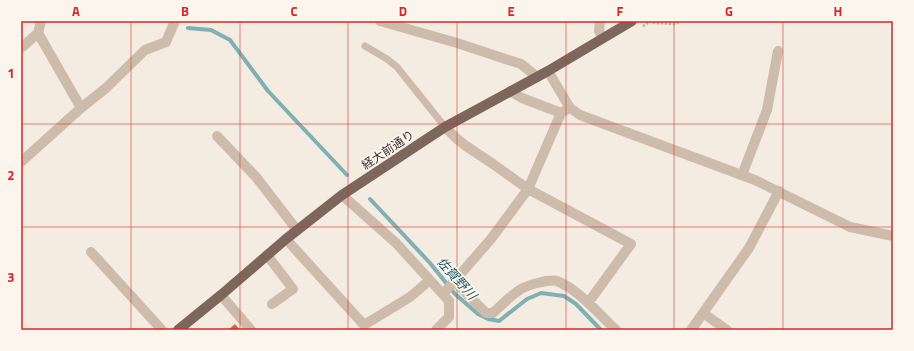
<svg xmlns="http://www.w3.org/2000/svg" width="914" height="351" viewBox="0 0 914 351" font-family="'Titillium Web','Noto Sans JP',sans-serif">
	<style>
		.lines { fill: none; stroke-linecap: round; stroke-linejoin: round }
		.stream { stroke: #7fb0b2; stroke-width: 4 }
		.building { fill: #c8694b; filter: url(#shadow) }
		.path { stroke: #b9a596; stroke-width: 2.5; stroke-dasharray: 2 2; stroke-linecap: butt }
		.lane { stroke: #cdbbac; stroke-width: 7 }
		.street { stroke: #cdbbac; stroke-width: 10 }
		.primary { stroke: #7d675c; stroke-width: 10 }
		.path-bridge { stroke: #b9a596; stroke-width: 2.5; stroke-dasharray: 2 2; stroke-linecap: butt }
		.grid { fill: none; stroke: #d62828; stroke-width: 1; stroke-opacity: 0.55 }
		.labels { text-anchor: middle; stroke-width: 3.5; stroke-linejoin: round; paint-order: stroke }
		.street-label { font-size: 12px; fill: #3b302b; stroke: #fbf5ee }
		.water-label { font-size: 13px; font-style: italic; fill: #1f5a5e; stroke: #fbf5ee }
		.neatline { fill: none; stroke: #d62828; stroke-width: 1.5 }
		.grid-label { font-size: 13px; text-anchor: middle; font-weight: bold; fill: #d62828 }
	</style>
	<defs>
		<filter id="shadow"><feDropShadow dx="2.5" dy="4.5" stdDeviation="2" flood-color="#0004"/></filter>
	</defs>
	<rect width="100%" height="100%" fill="#f4ebe1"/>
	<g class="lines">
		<path class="stream" d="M 188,28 L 211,30 L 230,40 L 268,91 L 347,175
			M 370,199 L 430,263 L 455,294 L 478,314 L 488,319 L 499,321 L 527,299 L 541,293 L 564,296 L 576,304 L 601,330"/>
	</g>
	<path class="building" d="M 235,324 L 240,330 L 228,330 Z"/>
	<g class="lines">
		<path class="path" d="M 653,23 L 676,24 L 679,21
			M 643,26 L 651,21"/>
		<path class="lane" d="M 365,46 L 387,59 L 397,67 L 445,127"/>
		<path class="street" d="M 41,21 L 38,33 L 81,108 L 106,88 L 145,50 L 166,42 L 175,21
			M 380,21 L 457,43 L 521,64 L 537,77
			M 600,21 L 599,31 L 603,38
			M 21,48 L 38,33
			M 548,71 L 570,108 L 580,115 L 755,180 L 850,227 L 893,236
			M 510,91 L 522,98 L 561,113 L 566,110
			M 445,127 L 457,139 L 466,146 L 493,164 L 528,189 L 631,244 L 588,303
			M 217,136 L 256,177 L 297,230
			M 21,162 L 81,108
			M 742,175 L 767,110 L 778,51
			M 342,195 L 396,243 L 449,301 L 449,317 L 436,330
			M 286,239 L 364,325 L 410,297 L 430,280
			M 91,252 L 162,330
			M 267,255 L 293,289 L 272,304
			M 454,281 L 486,313 L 493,313 C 502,305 511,295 521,289 C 528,285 549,279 557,281 C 579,290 599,314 616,330
			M 443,294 L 491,239 L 528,189 L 561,113
			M 221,295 L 251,330
			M 703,313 L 727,330
			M 691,330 L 749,248 L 779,191"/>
		<path class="primary" d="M 178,330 L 221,295 L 286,239 L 342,195 L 445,127 L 548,71 L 632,21"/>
		<path class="path-bridge" d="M 650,21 L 653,23"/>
	</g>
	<path class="grid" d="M 131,21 L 131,330M 240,21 L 240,330M 348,21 L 348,330M 457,21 L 457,330M 566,21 L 566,330M 674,21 L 674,330M 783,21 L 783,330M 21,124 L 893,124M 21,227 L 893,227"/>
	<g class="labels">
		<g class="street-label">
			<text transform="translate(388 150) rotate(-34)" y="4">経大前通り</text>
		</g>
		<g class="water-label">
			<text transform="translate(457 278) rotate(48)" y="5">佐賀野川</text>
		</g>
	</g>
	<rect width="914" height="351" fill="none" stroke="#fbf5ee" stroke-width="44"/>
	<rect x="22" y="22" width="870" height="307" class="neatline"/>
	<g class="grid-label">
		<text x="76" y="16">A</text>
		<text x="185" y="16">B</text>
		<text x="294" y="16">C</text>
		<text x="403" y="16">D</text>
		<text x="511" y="16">E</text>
		<text x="620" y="16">F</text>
		<text x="729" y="16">G</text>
		<text x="838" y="16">H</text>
		<text x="11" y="78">1</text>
		<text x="11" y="180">2</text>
		<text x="11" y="282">3</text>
	</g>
</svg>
